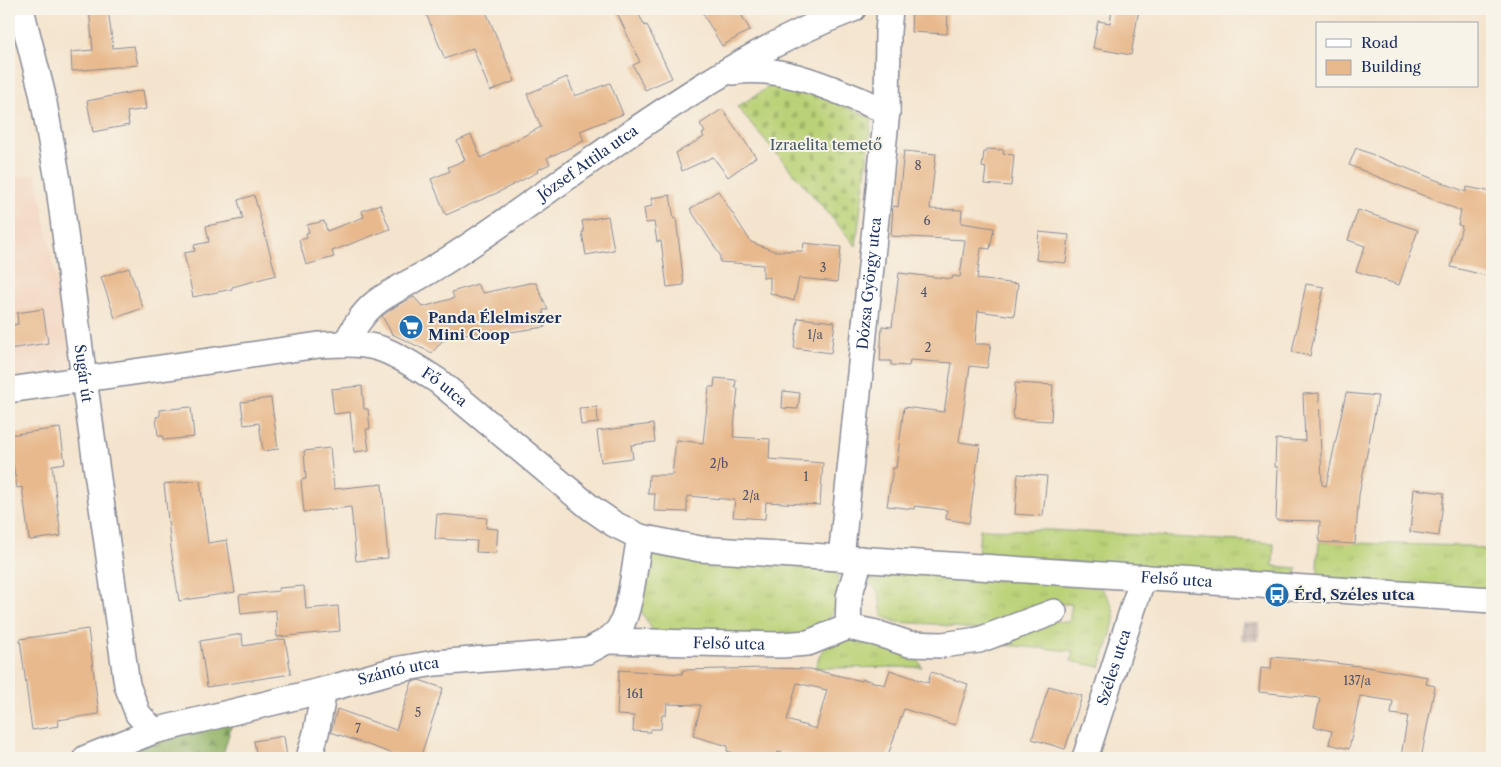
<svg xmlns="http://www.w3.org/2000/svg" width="1501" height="767" viewBox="0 0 1501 767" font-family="'Libre Caslon Text',serif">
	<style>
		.built { fill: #f3d4be }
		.industrial { fill: url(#industrial-grid) }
		.grass { fill: url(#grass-tufts); stroke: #6a806a }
		.forest { fill: url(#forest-firs); stroke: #577263 }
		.cemetery { fill: url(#cemetery-stones); stroke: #6a806a }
		.building { fill: #e8b98d; fill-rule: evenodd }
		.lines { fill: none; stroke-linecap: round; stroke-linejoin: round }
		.minor-casing { stroke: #888a96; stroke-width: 28 }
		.minor { stroke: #fff; stroke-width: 25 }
		.labels { text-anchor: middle; stroke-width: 4; stroke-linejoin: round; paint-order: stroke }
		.number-label { font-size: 12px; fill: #4e526a }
		.park-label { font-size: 15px; fill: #435864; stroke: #f7f3e8 }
		.street-label { font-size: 15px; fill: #1b2f5e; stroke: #f7f3e8 }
		.poi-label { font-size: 15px; font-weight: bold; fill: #1b2f5e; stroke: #f7f3e8; text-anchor: start }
	</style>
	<defs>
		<pattern id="industrial-grid" width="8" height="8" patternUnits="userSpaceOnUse" patternTransform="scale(1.25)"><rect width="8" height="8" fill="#cfc0ba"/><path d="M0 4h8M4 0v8" fill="none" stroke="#b1a5a2"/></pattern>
		<pattern id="grass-tufts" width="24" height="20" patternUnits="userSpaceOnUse" patternTransform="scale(1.25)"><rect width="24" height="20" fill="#bad277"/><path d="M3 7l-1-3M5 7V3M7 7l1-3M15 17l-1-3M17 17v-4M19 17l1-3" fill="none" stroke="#9fb569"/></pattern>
		<pattern id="forest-firs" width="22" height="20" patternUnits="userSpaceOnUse" patternTransform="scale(1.25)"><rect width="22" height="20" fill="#93b468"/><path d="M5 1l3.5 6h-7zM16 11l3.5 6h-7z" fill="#779359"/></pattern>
		<pattern id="cemetery-stones" width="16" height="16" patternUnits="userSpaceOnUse" patternTransform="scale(1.25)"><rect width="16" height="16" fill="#bad277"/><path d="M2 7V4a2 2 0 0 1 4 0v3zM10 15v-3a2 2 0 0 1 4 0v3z" fill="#9fb569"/></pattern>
	</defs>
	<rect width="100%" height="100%" fill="#f7f3e8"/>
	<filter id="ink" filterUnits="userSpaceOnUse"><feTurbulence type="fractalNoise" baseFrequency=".02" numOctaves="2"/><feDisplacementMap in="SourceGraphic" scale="10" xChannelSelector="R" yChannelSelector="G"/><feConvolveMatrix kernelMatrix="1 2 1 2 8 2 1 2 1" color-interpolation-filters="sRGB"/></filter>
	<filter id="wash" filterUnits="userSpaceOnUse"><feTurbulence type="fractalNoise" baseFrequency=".0096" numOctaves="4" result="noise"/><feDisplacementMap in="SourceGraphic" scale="20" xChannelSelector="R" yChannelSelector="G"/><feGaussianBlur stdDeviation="1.12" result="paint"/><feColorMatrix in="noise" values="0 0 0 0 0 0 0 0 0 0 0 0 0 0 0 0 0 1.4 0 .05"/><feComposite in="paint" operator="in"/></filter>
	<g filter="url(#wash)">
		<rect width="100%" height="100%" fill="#f4e4cd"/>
		<path class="built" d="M 36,173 L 73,368 L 9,381 L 9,179 Z"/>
		<path class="industrial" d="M 1242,622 L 1260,623 L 1259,641 L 1241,640 Z"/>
		<path class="grass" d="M 980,529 L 1051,530 L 1274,543 L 1273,566 L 1297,568 L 1296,577 L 978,556 Z
			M 1319,542 L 1468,546 L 1492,551 L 1492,591 L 1320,578 L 1317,566 Z
			M 655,553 L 834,568 C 838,575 838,580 838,587 C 840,615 823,627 799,635 L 654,633 L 640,609 L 641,578 Z
			M 867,571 L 1096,583 C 1104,590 1112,602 1114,613 C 1116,624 1104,655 1100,667 L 1071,661 L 1073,651 L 1002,645 L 1037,624 L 1049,621 L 1069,622 L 1072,604 L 1052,604 L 978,630 L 933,624 L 896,622 L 882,616 L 879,593 L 864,577 Z
			M 853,637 L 914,654 L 922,667 L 815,668 C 824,642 829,644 853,637 Z"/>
		<path class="forest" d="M 233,720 L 222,758 L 105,758 Z"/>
		<path class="cemetery" d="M 781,79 L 872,118 L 856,246 L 737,107 Z"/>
		<g id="blocks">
			<path class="building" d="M 89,9 L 108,9 L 113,48 L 134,46 L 138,65 L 72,71 L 71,52 L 93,50 Z
				M 424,9 L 485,9 L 515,81 L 490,91 L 473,48 L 445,59 Z
				M 626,9 L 636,9 L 645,26 L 647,25 L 672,78 L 645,90 L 633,65 L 640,62 L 617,13 Z
				M 712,9 L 738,9 L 750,30 L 722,46 L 703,14 Z
				M 912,9 L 948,9 L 947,34 L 911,32 Z
				M 1112,9 L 1139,9 L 1131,55 L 1093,48 L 1098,21 L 1110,23 Z
				M 567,77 L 575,96 L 610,83 L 623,114 L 580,131 L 584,141 L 547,158 L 550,164 L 537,170 L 538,172 L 497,193 L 446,215 L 431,179 L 450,171 L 448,167 L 465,160 L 457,141 L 471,135 L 481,158 L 541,127 L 527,94 Z
				M 143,90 L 146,109 L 127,112 L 129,125 L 93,132 L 87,101 Z
				M 722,109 L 756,157 L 728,177 L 713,157 L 682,171 L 676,153 L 704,137 L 702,134 L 705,132 L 700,124 Z
				M 1356,148 L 1466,192 L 1467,187 L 1492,192 L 1492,277 L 1451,267 L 1462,226 L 1458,225 L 1461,211 L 1349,165 Z
				M 987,149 L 1004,150 L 1003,154 L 1014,155 L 1011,186 L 984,184 L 986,168 L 982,167 L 984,152 L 987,152 Z
				M 904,151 L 936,154 L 930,209 L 962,210 L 961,223 L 994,228 L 990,249 L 981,248 L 977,279 L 1018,284 L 1014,316 L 978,311 L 975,344 L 991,344 L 987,368 L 970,366 L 959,442 L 980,445 L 969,523 L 946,519 L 947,510 L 915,506 L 914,509 L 887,506 L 893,468 L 896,468 L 904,407 L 944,412 L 952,363 L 910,360 L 909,366 L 891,365 L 891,361 L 880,361 L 882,326 L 892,327 L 899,273 L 952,279 L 953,276 L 960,277 L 965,240 L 891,236 L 893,206 L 898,207 Z
				M 718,191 L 751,242 L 774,251 L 803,251 L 804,243 L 841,247 L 837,282 L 799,278 L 794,301 L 770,293 L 770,277 L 763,278 L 763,265 L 720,262 L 720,255 L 690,209 Z
				M 254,195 L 276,275 L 232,287 L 232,289 L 193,297 L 184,253 L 195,251 L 194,245 L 209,242 L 206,226 L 243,219 L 238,200 Z
				M 670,195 L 674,219 L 676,218 L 684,285 L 667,287 L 661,241 L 657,242 L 654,222 L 646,223 L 644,208 L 652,206 L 651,198 Z
				M 380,204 L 390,229 L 332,251 L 334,257 L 306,265 L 299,240 L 307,238 L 306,233 L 309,232 L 307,225 L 324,221 L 327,231 L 364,217 L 362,211 Z
				M 1358,210 L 1418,230 L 1399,285 L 1356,271 L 1365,246 L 1348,240 Z
				M 608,216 L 614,250 L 586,255 L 582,232 L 584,232 L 582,221 Z
				M 1039,232 L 1069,235 L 1066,263 L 1036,260 Z
				M 129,268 L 143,308 L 115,318 L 101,277 Z
				M 529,283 L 536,283 L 548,310 L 543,310 L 545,327 L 510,332 L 510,330 L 464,334 L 442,341 L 432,353 L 392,334 L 382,316 L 396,306 L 414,297 L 423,307 L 454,298 L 452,292 L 477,284 L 483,293 Z
				M 1306,284 L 1324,287 L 1310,356 L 1292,352 Z
				M 43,309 L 48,343 L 9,349 L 9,326 L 18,324 L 17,313 Z
				M 798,318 L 835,322 L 831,353 L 794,348 Z
				M 715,378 L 736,380 L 735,388 L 738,388 L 733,437 L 770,439 L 769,459 L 823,463 L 820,505 L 766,502 L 765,519 L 733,517 L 735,500 L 687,496 L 687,512 L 654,511 L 655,494 L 648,494 L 649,475 L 672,475 L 676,440 L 703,443 L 709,387 L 714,387 Z
				M 1015,383 L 1053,385 L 1051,421 L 1013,419 Z
				M 362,386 L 364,409 L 368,409 L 370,429 L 366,429 L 369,450 L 354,452 L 350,412 L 334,414 L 331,389 Z
				M 783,391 L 800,393 L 798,409 L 782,408 Z
				M 1319,393 L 1322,485 L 1326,486 L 1346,393 L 1378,396 L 1359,495 L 1355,544 L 1319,542 L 1320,521 L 1276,520 L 1278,467 L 1275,467 L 1276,439 L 1305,441 L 1303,394 Z
				M 271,398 L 278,449 L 263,451 L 259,423 L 244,425 L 241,402 Z
				M 191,407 L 194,437 L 163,440 L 163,436 L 158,436 L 156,417 L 160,416 L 160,410 Z
				M 597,407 L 598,423 L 581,425 L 579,408 Z
				M 653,424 L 655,442 L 631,445 L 633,458 L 601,462 L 597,431 Z
				M 60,428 L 65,463 L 52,465 L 61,536 L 31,540 L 29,539 L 22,487 L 17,488 L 13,464 L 9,465 L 9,435 Z
				M 330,448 L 334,489 L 382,484 L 388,558 L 356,561 L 351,507 L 304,512 L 301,480 L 306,479 L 304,451 Z
				M 1018,474 L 1047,476 L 1043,516 L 1015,514 Z
				M 200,480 L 208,543 L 227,540 L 235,592 L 179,601 L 171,548 L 164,484 Z
				M 1414,489 L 1444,493 L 1439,536 L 1410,532 Z
				M 437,514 L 487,518 L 486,528 L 498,529 L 496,553 L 476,552 L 477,541 L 435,539 Z
				M 304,586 L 306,609 L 338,606 L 340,631 L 277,637 L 276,610 L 241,614 L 239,595 L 279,591 L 279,588 Z
				M 88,629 L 99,714 L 58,720 L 59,726 L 32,730 L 20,639 Z
				M 242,634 L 243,646 L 285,639 L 291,674 L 207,687 L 200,641 Z
				M 1272,657 L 1310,660 L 1367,667 L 1428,677 L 1426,684 L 1435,686 L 1421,758 L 1401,756 L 1408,716 L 1391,714 L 1393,701 L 1360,696 L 1349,749 L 1329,744 L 1332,731 L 1314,727 L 1320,698 L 1259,692 L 1261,668 L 1271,669 Z
				M 767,668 L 810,669 L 862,681 L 863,679 L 885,685 L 890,670 L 928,683 L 931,672 L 968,684 L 955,725 L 904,709 L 887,758 L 802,758 L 778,752 L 776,758 L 750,758 L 727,751 L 728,746 L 693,736 L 701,705 L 667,704 L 666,715 L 662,715 L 661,729 L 651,729 L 650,732 L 633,731 L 634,716 L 617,715 L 619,670 L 682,674 L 683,670 ZM 797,683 L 827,690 L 816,729 L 787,720 Z
				M 419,680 L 443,688 L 420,758 L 405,758 L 331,732 L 337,709 L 396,730 L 412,682 Z
				M 1049,686 L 1082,696 L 1065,749 L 1032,739 Z
				M 284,736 L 287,758 L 257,758 L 254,741 Z"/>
		</g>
	</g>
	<g filter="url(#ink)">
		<use href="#blocks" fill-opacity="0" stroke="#888a96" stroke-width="1"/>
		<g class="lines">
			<defs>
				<g id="minor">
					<path id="s1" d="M 21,9 L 42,92 L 58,180 L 84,379 L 127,685 L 138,714 L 154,731"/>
					<path d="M 733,72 C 785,63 840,93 887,111"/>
					<path id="s2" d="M 345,344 C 353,330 361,315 374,304 C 386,294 411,282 426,273 C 450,259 475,242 498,226 C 609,149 727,57 853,9"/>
					<path id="s3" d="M 9,390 L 319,345 C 340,344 364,342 384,350 C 404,358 421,370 438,381 L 591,508 L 614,524 L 640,537 L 700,549 L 1492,600"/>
					<path id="s4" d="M 841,558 L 887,111 L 888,32 L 890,9"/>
					<path d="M 848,627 L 876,633 L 909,644 L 942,645 L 979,640 L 1054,612"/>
					<path id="s5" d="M 607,641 L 781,645 L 808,643 L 848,627 L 849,597 L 860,559"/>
					<path id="s6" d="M 86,758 L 154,731 L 324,690 L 395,670 L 435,663 L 588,651 C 599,645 612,640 619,629 C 631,611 635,560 640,537"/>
					<path d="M 309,758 L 316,733 L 324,690"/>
					<path id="s7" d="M 1085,758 L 1143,577"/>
				</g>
			</defs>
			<use href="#minor" class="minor-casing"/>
			<use href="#minor" class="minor"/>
		</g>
	</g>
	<defs>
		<symbol id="supermarket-disc" viewBox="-11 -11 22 22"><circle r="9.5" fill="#1f6fb2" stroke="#f7f3e8"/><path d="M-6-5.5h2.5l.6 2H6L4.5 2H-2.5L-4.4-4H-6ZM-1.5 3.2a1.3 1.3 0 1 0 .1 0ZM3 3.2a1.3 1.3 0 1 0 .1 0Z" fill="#fff"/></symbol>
		<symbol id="bus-disc" viewBox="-11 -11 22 22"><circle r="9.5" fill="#1f6fb2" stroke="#f7f3e8"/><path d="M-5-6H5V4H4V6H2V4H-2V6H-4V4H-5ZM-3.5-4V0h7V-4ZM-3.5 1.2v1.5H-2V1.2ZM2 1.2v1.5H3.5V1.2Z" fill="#fff"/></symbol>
	</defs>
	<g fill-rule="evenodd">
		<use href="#supermarket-disc" x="397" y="313" width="28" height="28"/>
		<use href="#bus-disc" x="1263" y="581" width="28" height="28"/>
	</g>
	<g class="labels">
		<g class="number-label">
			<text x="918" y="170">8</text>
			<text x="927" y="225">6</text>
			<text x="823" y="272">3</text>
			<text x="924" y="297">4</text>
			<text x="815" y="339">1/a</text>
			<text x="928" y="352">2</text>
			<text x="719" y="468">2/b</text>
			<text x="806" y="481">1</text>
			<text x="751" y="500">2/a</text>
			<text x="1357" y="685">137/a</text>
			<text x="635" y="698">161</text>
			<text x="418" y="717">5</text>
			<text x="358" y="733">7</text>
		</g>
		<g class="park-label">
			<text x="826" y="150">Izraelita temető</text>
		</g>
		<g class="street-label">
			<text dy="5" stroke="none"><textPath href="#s2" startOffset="306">József Attila utca</textPath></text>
			<text dy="5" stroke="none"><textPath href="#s4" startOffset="276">Dózsa György utca</textPath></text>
			<text dy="5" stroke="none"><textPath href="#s1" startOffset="370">Sugár út</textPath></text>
			<text dy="5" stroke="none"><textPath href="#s3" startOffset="450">Fő utca</textPath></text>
			<text dy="5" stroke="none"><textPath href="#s3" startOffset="1236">Felső utca</textPath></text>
			<text dy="5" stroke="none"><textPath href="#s5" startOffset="122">Felső utca</textPath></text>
			<text dy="5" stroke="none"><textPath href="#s7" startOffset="95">Széles utca</textPath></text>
			<text dy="5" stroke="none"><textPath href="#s6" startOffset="325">Szántó utca</textPath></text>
		</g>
		<g class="poi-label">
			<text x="428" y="323">Panda Élelmiszer<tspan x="428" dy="17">Mini Coop</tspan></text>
			<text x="1294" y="600">Érd, Széles utca</text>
		</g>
	</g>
	<rect width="1501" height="767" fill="none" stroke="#f7f3e8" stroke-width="30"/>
	<rect x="1316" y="22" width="162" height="65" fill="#f7f3e8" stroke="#9fa5b1"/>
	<rect x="1326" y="39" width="25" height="8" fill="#ffffff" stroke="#9fa5b1"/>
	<text x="1361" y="48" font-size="15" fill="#1b2f5e">Road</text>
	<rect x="1326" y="60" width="25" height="15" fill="#e8b98d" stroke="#9fa5b1"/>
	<text x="1361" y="72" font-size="15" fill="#1b2f5e">Building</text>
</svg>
